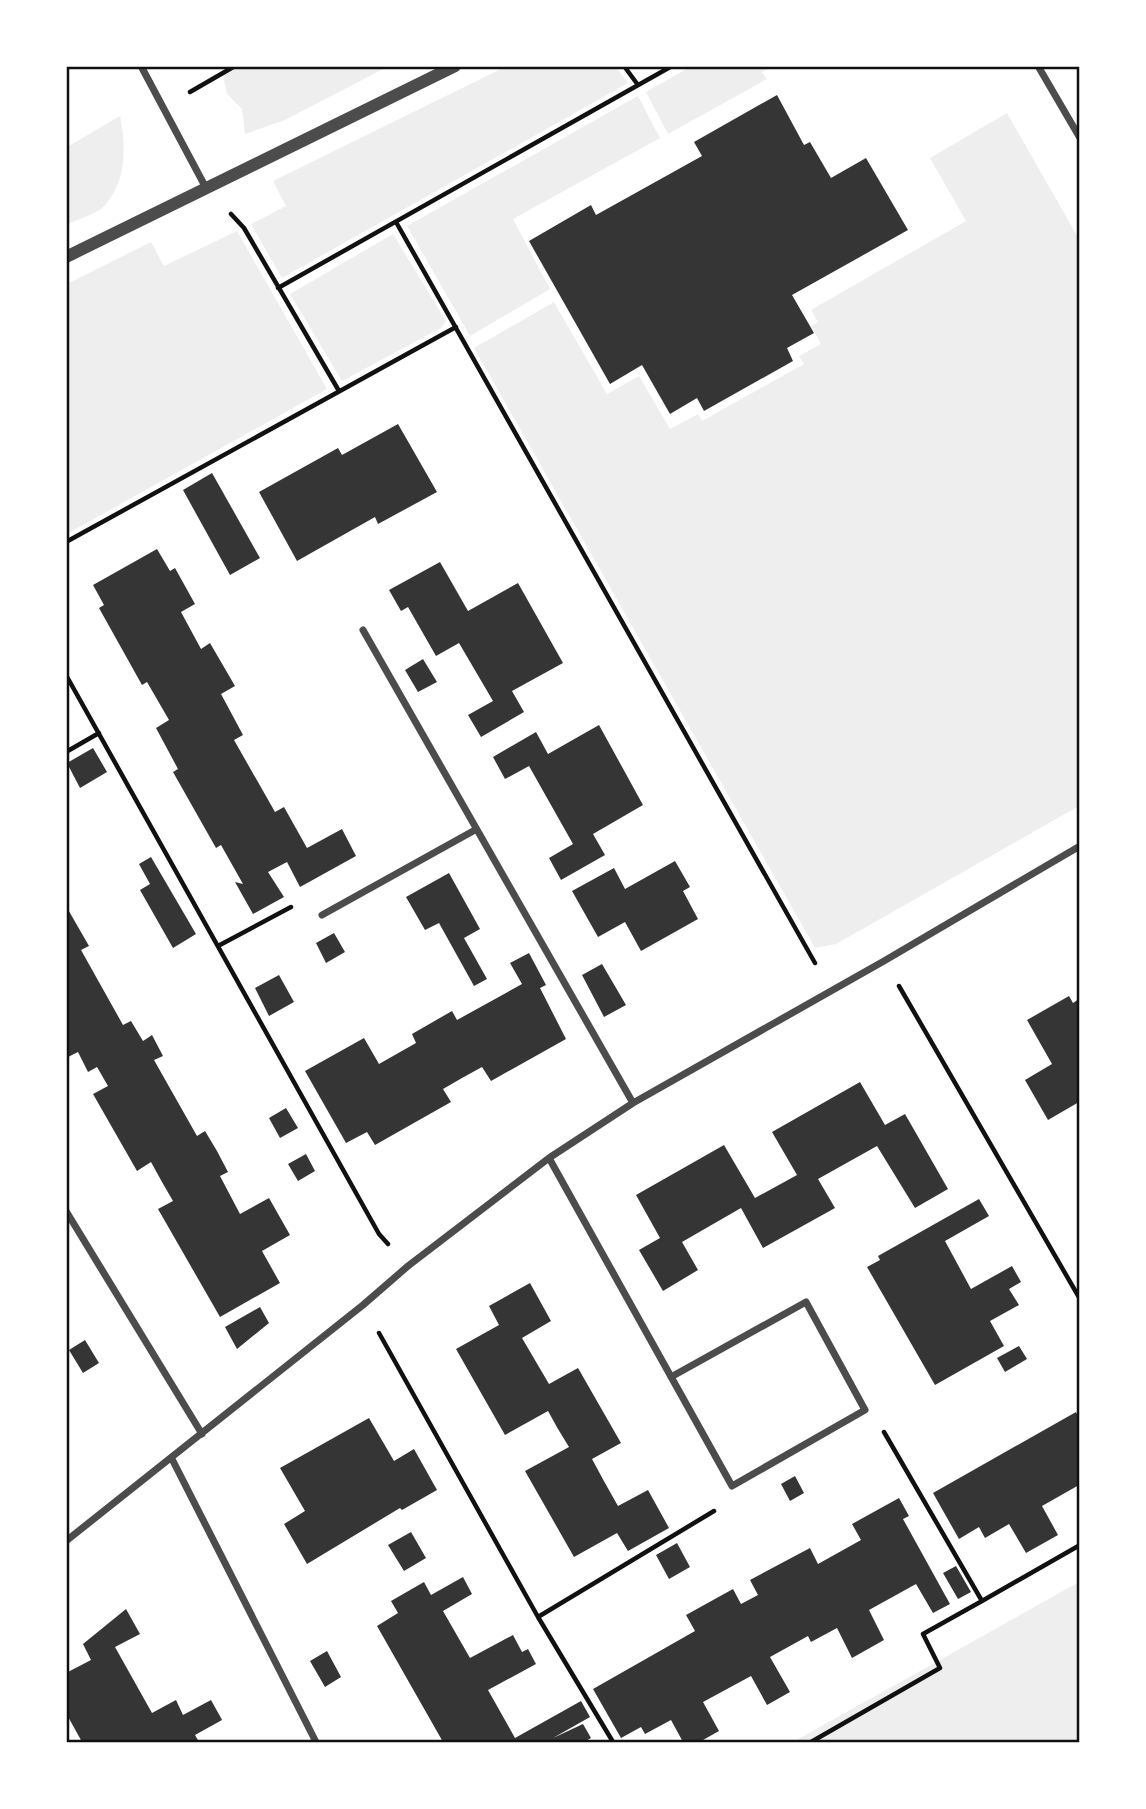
<svg xmlns="http://www.w3.org/2000/svg" width="1146" height="1809" viewBox="0 0 1146 1809" font-family="Arial,sans-serif">
	<style>
		.green { fill: #eee }
		.building { fill: #353535 }
		.lines { fill: none; stroke-linecap: round; stroke-linejoin: round }
		.path { stroke: #111; stroke-width: 4.5 }
		.minor { stroke: #4c4c4c; stroke-width: 7 }
		.tertiary { stroke: #4c4c4c; stroke-width: 12 }
		.neatline { fill: none; stroke: #111; stroke-width: 2.5 }
	</style>
	<rect width="100%" height="100%" fill="#fff"/>
	<path class="green" d="M 239,67 L 387,67 L 285,120 L 245,134 L 242,109 L 227,94 L 223,75 Z
		M 505,67 L 616,67 L 628,83 L 282,278 L 251,224 L 286,206 L 273,181 Z
		M 690,67 L 690,66 L 772,67 L 762,72 L 767,79 L 668,134 L 646,92 Z
		M 638,96 L 660,138 L 513,219 L 550,289 L 470,336 L 407,226 Z
		M 1007,113 L 1079,239 L 1079,806 L 836,944 L 815,948 L 474,348 L 554,302 L 607,394 L 639,376 L 670,429 L 698,414 L 702,421 L 804,364 L 799,356 L 821,344 L 811,326 L 818,322 L 811,310 L 966,221 L 930,158 Z
		M 120,116 C 126,146 127,180 105,205 C 98,214 77,219 67,225 L 67,147 Z
		M 237,231 L 327,389 L 67,534 L 67,284 L 151,242 L 164,266 Z
		M 393,234 L 446,321 L 441,328 L 342,381 L 290,294 Z
		M 1079,1582 L 1079,1742 L 793,1742 Z"/>
	<path class="building" d="M 777,95 L 804,145 L 810,142 L 831,178 L 866,158 L 908,230 L 792,295 L 814,333 L 787,348 L 793,361 L 704,411 L 697,398 L 670,414 L 642,365 L 610,384 L 529,241 L 591,205 L 596,215 L 702,156 L 694,142 Z
		M 398,424 L 437,492 L 378,524 L 375,517 L 297,561 L 259,492 L 338,448 L 342,455 Z
		M 212,473 L 260,558 L 230,575 L 183,490 Z
		M 157,549 L 170,571 L 175,568 L 195,604 L 181,612 L 201,649 L 210,643 L 235,686 L 221,694 L 243,735 L 234,740 L 275,812 L 284,807 L 307,848 L 342,829 L 356,856 L 300,887 L 287,862 L 268,872 L 284,897 L 253,914 L 235,882 L 243,884 L 221,845 L 216,848 L 173,772 L 178,769 L 156,728 L 169,720 L 147,682 L 142,685 L 99,608 L 104,605 L 93,585 Z
		M 440,562 L 468,611 L 518,583 L 563,663 L 512,691 L 524,712 L 481,737 L 468,715 L 493,701 L 459,643 L 436,656 L 408,607 L 401,611 L 389,590 Z
		M 423,659 L 437,682 L 418,692 L 405,670 Z
		M 599,725 L 643,805 L 593,834 L 605,855 L 561,880 L 549,858 L 573,844 L 529,766 L 505,779 L 493,757 L 536,732 L 548,754 Z
		M 93,748 L 107,772 L 80,788 L 67,763 Z
		M 151,857 L 196,934 L 173,948 L 140,890 L 150,884 L 139,864 Z
		M 675,861 L 690,887 L 683,891 L 698,919 L 641,951 L 625,922 L 598,937 L 572,891 L 614,868 L 625,889 Z
		M 449,873 L 480,929 L 464,938 L 487,979 L 474,986 L 439,923 L 425,930 L 406,897 Z
		M 66,906 L 89,946 L 81,950 L 123,1025 L 131,1021 L 143,1041 L 152,1035 L 163,1056 L 154,1060 L 197,1136 L 205,1131 L 217,1151 L 228,1172 L 220,1176 L 240,1214 L 269,1198 L 290,1235 L 262,1251 L 280,1283 L 220,1317 L 158,1209 L 173,1201 L 162,1182 L 151,1162 L 137,1171 L 93,1094 L 108,1086 L 97,1067 L 88,1072 L 78,1052 L 66,1058 Z
		M 334,933 L 345,952 L 326,963 L 316,943 Z
		M 529,953 L 546,985 L 540,988 L 566,1039 L 491,1081 L 482,1067 L 462,1078 L 443,1089 L 451,1102 L 375,1145 L 367,1132 L 346,1143 L 305,1071 L 364,1038 L 379,1064 L 416,1043 L 412,1034 L 452,1011 L 457,1020 L 522,984 L 510,963 Z
		M 602,964 L 626,1005 L 604,1017 L 582,975 Z
		M 279,975 L 294,1002 L 269,1016 L 255,988 Z
		M 1069,996 L 1073,1003 L 1079,999 L 1079,1102 L 1048,1120 L 1025,1080 L 1052,1064 L 1027,1020 Z
		M 860,1082 L 885,1125 L 905,1114 L 948,1189 L 915,1208 L 877,1146 L 818,1179 L 835,1208 L 763,1248 L 741,1208 L 682,1242 L 698,1270 L 663,1291 L 639,1250 L 660,1238 L 636,1195 L 724,1145 L 755,1198 L 797,1175 L 772,1132 Z
		M 286,1108 L 298,1128 L 280,1138 L 269,1118 Z
		M 306,1154 L 315,1171 L 298,1181 L 288,1164 Z
		M 979,1199 L 989,1216 L 945,1241 L 971,1289 L 1012,1266 L 1021,1282 L 1009,1289 L 1019,1305 L 990,1321 L 1004,1346 L 935,1385 L 867,1267 L 880,1260 L 878,1256 Z
		M 530,1283 L 551,1321 L 522,1338 L 549,1384 L 578,1368 L 621,1443 L 592,1459 L 605,1483 L 618,1506 L 648,1490 L 669,1528 L 628,1551 L 617,1533 L 574,1557 L 525,1471 L 569,1447 L 558,1429 L 548,1411 L 505,1435 L 456,1349 L 499,1325 L 489,1306 Z
		M 260,1307 L 269,1323 L 237,1349 L 225,1327 Z
		M 85,1340 L 99,1363 L 83,1373 L 69,1350 Z
		M 1019,1346 L 1027,1359 L 1005,1372 L 997,1358 Z
		M 1076,1412 L 1079,1419 L 1079,1485 L 1042,1506 L 1058,1535 L 1026,1553 L 1009,1524 L 985,1538 L 979,1527 L 959,1539 L 933,1493 Z
		M 369,1418 L 394,1461 L 414,1449 L 437,1490 L 402,1510 L 400,1508 L 307,1564 L 284,1524 L 305,1511 L 280,1468 Z
		M 795,1476 L 804,1493 L 790,1501 L 781,1484 Z
		M 899,1498 L 909,1516 L 903,1519 L 950,1604 L 933,1613 L 916,1584 L 869,1610 L 884,1640 L 852,1658 L 837,1628 L 811,1642 L 808,1636 L 770,1657 L 790,1692 L 767,1705 L 751,1676 L 703,1702 L 719,1731 L 703,1740 L 705,1742 L 683,1742 L 671,1720 L 645,1734 L 641,1727 L 621,1738 L 593,1689 L 695,1631 L 686,1615 L 733,1589 L 741,1604 L 758,1595 L 750,1580 L 810,1548 L 818,1564 L 861,1540 L 852,1524 Z
		M 411,1532 L 426,1558 L 404,1571 L 388,1545 Z
		M 677,1543 L 690,1567 L 669,1579 L 656,1555 Z
		M 956,1566 L 971,1592 L 958,1599 L 943,1573 Z
		M 463,1577 L 472,1594 L 443,1611 L 470,1658 L 513,1635 L 522,1652 L 528,1649 L 536,1664 L 488,1690 L 515,1738 L 581,1701 L 590,1717 L 553,1738 L 583,1724 L 591,1738 L 584,1742 L 443,1742 L 377,1626 L 398,1613 L 391,1601 L 424,1582 L 431,1595 Z
		M 126,1609 L 140,1634 L 115,1647 L 152,1713 L 176,1700 L 183,1715 L 211,1700 L 221,1718 L 222,1720 L 195,1735 L 199,1742 L 82,1742 L 66,1713 L 66,1673 L 91,1660 L 83,1644 Z
		M 327,1651 L 341,1677 L 325,1687 L 310,1661 Z"/>
	<g class="lines">
		<path class="path" d="M 624,66 L 638,85
			M 190,92 L 235,66
			M 231,214 L 244,228 L 339,391
			M 396,222 L 815,963
			M 278,288 L 672,66
			M 66,542 L 456,327
			M 66,675 L 379,1234 L 388,1244
			M 66,752 L 99,733
			M 218,946 L 291,907
			M 899,986 L 1080,1299
			M 379,1333 L 538,1617 L 613,1742
			M 884,1432 L 982,1601 L 1080,1545
			M 538,1617 L 714,1511
			M 811,1742 L 940,1668 L 923,1634 L 982,1601"/>
		<path class="minor" d="M 141,66 L 206,188
			M 1038,66 L 1080,138
			M 363,630 L 633,1103
			M 322,915 L 475,830
			M 549,1158 L 732,1486 L 865,1410 L 806,1302 L 671,1377
			M 66,1211 L 202,1434
			M 172,1459 L 316,1742
			M 66,1541 L 363,1305 L 408,1266 L 549,1158 L 633,1103 L 884,961 L 1080,846"/>
		<path class="tertiary" d="M 66,257 L 455,66"/>
	</g>
	<rect width="1146" height="1809" fill="none" stroke="#ffffff" stroke-width="136"/>
	<rect x="68" y="68" width="1010" height="1673" class="neatline"/>
</svg>
